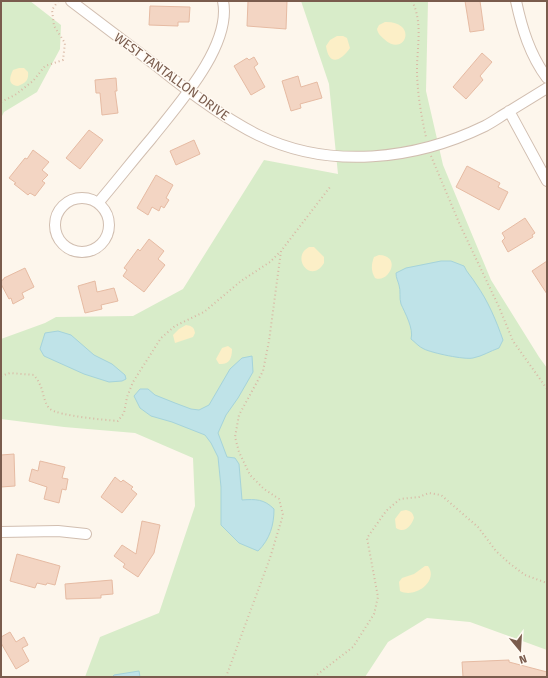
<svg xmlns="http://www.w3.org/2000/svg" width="548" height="678" viewBox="0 0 548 678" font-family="'Fira Sans',sans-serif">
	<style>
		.green { fill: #d8ecc9 }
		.sand { fill: #fcefc7 }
		.water { fill: #bfe3e8; stroke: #a5d3da }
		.building { fill: #f3d5c3; stroke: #e6bba3 }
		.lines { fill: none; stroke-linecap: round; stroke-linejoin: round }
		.street-casing { stroke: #d1beb0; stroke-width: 12 }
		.path { stroke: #d9b8a5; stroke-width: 2; stroke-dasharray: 1 3; stroke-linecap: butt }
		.street { stroke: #fff; stroke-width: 10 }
		.labels { text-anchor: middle; stroke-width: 3; stroke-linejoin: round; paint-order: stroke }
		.street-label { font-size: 13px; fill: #7a5c4d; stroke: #fffaf3 }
	</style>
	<rect width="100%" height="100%" fill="#fdf6ec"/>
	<path class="green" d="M 1,1 L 30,1 L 61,25 L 60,49 L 37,92 L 4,112 L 1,118 Z
		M 301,1 L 428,1 L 426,91 L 443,165 L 491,280 L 539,357 L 547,368 L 547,650 L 470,622 L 427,618 L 388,642 L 365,677 L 85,677 L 100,637 L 159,613 L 195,506 L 193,458 L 135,433 L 64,427 L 1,419 L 1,339 L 45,323 L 56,317 L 133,316 L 183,289 L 264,160 L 338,174 L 329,84 Z"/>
	<path class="sand" d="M 385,22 C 419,21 405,59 384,39 C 380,35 378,34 377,29 L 379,25 Z
		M 337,36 L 343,36 L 347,38 L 350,48 C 341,61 329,67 326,46 L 330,40 Z
		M 19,68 L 24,68 L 28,72 C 29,81 25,83 18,86 C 8,85 9,78 13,70 Z
		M 309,247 L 314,247 L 324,257 L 324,263 C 311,285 290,257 309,247 Z
		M 379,255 C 403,256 388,284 375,278 C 371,271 371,265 374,257 Z
		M 186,325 C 192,326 194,327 195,333 L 193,337 L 175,343 L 173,335 L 179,329 Z
		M 228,346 L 232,349 C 232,359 229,365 219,364 L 216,359 L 222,348 Z
		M 406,510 C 411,511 413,513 414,518 C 411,526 405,534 396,528 L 395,519 L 401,511 Z
		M 428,566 C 439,581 415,599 400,591 L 399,582 L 402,578 L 414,574 L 425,566 Z"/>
	<path class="water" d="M 441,261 L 451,261 L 464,266 C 467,273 472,277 476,284 C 488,301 496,320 503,340 L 499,348 C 490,351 483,356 473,358 C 465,360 432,353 424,349 C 419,347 415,342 411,339 C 414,329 405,313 401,304 C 399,298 401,291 399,285 C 398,281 396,278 396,273 L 406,268 Z
		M 58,331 L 71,335 L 94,355 L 112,364 L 125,375 L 126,379 L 122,381 L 109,382 L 84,374 L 44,356 L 40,349 L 45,333 Z
		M 252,356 L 253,372 L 238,398 L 226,415 L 218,433 L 227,457 L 235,458 L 239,464 L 242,500 C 256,499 264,499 274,509 C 274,525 270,539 258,551 L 239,543 L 221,525 L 221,487 L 218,457 L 211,443 L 205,435 L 172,422 L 151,416 L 140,408 L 134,396 L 140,389 L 148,389 L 155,395 L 175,403 L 191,409 L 199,410 L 209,405 L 230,369 L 242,358 Z
		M 139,671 L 140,677 L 112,677 L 114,675 Z"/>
	<path class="building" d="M 248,1 L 287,1 L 286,29 L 247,26 Z
		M 465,1 L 480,1 L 484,30 L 470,32 Z
		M 150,6 L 190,7 L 189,22 L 178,22 L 178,26 L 149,25 Z
		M 482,53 L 492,62 L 480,76 L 483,80 L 466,99 L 453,87 Z
		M 254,57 L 258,64 L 254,67 L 265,87 L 251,95 L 234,66 L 247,58 L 249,60 Z
		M 298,76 L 301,87 L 317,82 L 322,98 L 300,104 L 301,108 L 291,111 L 282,81 Z
		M 116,78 L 117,91 L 115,91 L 118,113 L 102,115 L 100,93 L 96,93 L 95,80 Z
		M 89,130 L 103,140 L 80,169 L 66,158 Z
		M 194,140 L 200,154 L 176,165 L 170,151 Z
		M 33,150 L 49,162 L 42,170 L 48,175 L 42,181 L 45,183 L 35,196 L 30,193 L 28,195 L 14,184 L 16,183 L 9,178 L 25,158 L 27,159 Z
		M 467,166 L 500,183 L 498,187 L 508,192 L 499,210 L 456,187 Z
		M 156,175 L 173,185 L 166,198 L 169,200 L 164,208 L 161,206 L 159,211 L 152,207 L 148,215 L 137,208 Z
		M 525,218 L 535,233 L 532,235 L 533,237 L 508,252 L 502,241 L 505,238 L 502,233 Z
		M 149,239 L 164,251 L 158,259 L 165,265 L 144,292 L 123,276 L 127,270 L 124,268 L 138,249 L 140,251 Z
		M 547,261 L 547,294 L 532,271 Z
		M 25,268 L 34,287 L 22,293 L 24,298 L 13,304 L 11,298 L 9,299 L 1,284 L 1,281 L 4,279 L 4,278 Z
		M 95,281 L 97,292 L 114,288 L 118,301 L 101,305 L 102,309 L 85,313 L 78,286 Z
		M 14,454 L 15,486 L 1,487 L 1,455 Z
		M 40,461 L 65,467 L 62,478 L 68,479 L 66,490 L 62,489 L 59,503 L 44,499 L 47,487 L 29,481 L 32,469 L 38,471 Z
		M 115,477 L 121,482 L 123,480 L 133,487 L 131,489 L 137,494 L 122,513 L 101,497 Z
		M 142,521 L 160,525 L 154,553 L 138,577 L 123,567 L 125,564 L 114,556 L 122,545 L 136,554 Z
		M 17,554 L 60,566 L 55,585 L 47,583 L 46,585 L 37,583 L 35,588 L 10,581 Z
		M 112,580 L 113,594 L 101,595 L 101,598 L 66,599 L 65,584 Z
		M 10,632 L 16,642 L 24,637 L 28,645 L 22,648 L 29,661 L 16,669 L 1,643 L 1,637 Z
		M 509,660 L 509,662 L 547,672 L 547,677 L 463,677 L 462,662 Z"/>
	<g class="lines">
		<defs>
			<path id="street" d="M 71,1 C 100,23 129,45 158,67 C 189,92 222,117 258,135 C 330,170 415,160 485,126 C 493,122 501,116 508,112 C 521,104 534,96 547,88
				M 516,1 C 522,29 530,55 547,78
				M 509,111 L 547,181
				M55 225a27 27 0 1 1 54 0a27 27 0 1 1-54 0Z
				M 98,203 C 116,182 133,160 151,139 C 177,106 232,46 223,1
				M 1,532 L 58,531 L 86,534"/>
		</defs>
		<use href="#street" class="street-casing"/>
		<path class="path" d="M 412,1 C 423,22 417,47 417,69 C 417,91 421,115 426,137
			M 1,102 L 15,95 L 33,81 L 45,66 L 63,60 L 65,43 L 54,26 L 52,10 L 58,1
			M 431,156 L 460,225 L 499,307 L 513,341 L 547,389
			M 1,376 L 10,373 L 34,375 C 36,378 38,380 39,383 C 44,391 43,402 50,409 C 59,416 106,420 118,421 L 124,413 L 127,397 L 133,382 L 161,338 L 175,326 L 204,312 L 241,281 L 270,262 L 280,252
			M 226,677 L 270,558 L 283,515 L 279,499 L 264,489 L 250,475 L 239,452 L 235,437 L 239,415 L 263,371 L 269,341 L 281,251 L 330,187
			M 314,677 L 353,647 L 374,614 L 378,597 L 367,538 L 386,511 L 400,499 L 419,497 L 429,493 L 441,495 L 478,527 L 496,551 L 509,563 L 525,575 L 547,583"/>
		<use href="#street" class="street"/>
	</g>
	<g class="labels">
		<g class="street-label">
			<text transform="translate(172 76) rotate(36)" y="5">WEST TANTALLON DRIVE</text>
		</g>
	</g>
	<rect width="548" height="678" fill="none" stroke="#7a5c4d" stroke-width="4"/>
	<g transform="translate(520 650) rotate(162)" stroke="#fffaf3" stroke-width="3" paint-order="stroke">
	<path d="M0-3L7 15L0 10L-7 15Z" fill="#7a5c4d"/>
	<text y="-6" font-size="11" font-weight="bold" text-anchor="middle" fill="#7a5c4d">N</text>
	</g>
</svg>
